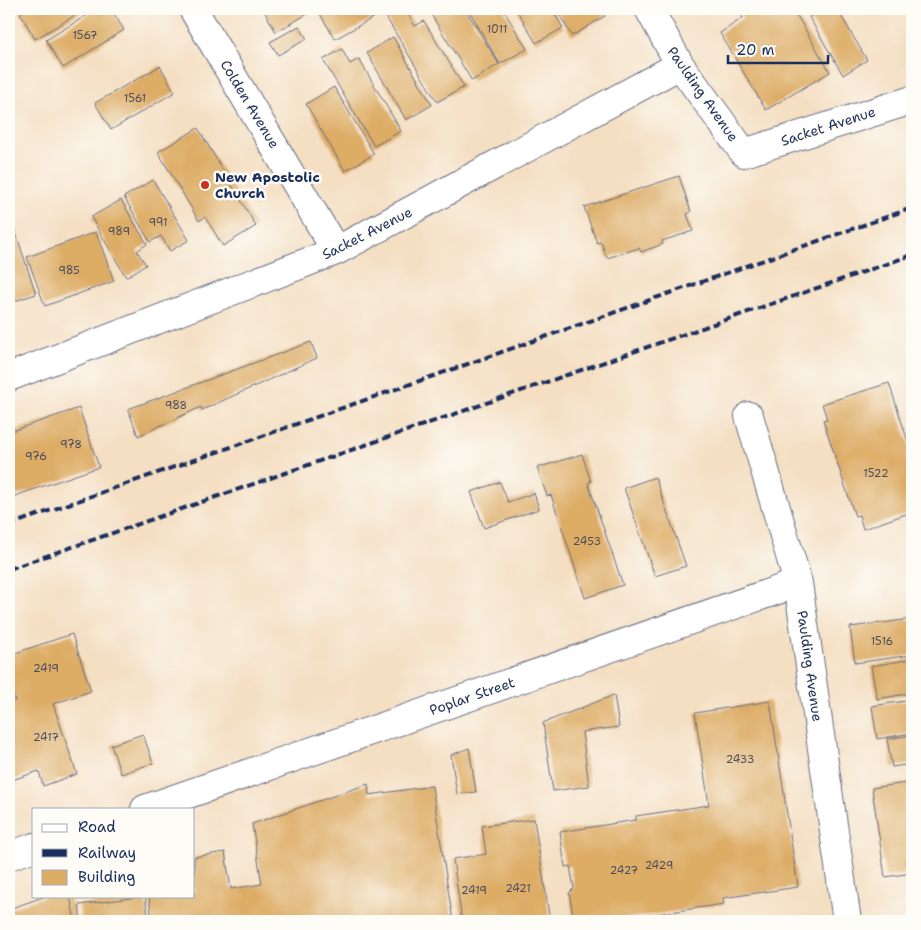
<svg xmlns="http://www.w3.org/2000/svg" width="921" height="930" viewBox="0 0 921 930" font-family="'Shantell Sans',sans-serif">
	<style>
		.building { fill: #ddac65 }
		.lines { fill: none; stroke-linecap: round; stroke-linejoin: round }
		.minor-casing { stroke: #676d81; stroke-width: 30 }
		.minor { stroke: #fff; stroke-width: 28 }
		.rail { stroke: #1b2f5e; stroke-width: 4; stroke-dasharray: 8 4; stroke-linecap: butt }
		.poi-dot { fill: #c8321e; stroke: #fdfcf7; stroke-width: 2 }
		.labels { text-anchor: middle; stroke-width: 5; stroke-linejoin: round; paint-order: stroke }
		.number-label { font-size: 11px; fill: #4c4e60 }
		.street-label { font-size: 14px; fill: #1b2f5e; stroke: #fdfcf7 }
		.poi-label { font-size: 14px; font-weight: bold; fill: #1b2f5e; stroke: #fdfcf7; text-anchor: start }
	</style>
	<rect width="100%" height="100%" fill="#fdfcf7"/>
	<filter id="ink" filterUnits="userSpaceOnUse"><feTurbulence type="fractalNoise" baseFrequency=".02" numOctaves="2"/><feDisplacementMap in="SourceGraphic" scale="10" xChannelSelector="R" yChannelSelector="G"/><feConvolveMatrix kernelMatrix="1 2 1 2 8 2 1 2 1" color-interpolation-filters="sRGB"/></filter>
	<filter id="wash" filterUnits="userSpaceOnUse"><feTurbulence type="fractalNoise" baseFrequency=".0096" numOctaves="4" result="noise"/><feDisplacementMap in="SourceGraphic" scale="20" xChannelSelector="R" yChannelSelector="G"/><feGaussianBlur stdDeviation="1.12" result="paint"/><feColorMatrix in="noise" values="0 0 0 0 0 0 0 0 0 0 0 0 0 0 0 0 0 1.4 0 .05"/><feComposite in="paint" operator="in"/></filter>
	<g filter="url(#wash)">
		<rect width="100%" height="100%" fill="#f4dfc3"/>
		<g id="blocks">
			<path class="building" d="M 26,9 L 86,9 L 35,39 L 20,13 Z
				M 97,9 L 111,9 L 124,30 L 63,68 L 46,40 Z
				M 263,9 L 316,9 L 276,32 Z
				M 330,9 L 377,9 L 380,14 L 335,39 L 320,14 Z
				M 401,9 L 405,9 L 415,26 L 424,21 L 464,87 L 437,102 L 386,17 Z
				M 443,9 L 465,9 L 499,64 L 472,81 L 432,16 Z
				M 468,9 L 503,9 L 527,49 L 500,64 Z
				M 516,9 L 552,9 L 563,28 L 536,43 Z
				M 556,9 L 600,9 L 605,16 L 572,36 Z
				M 738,9 L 793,9 L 830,72 L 766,110 L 720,33 L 743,18 Z
				M 824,9 L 837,9 L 867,60 L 843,75 L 809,17 Z
				M 299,26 L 307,39 L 278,55 L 270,42 Z
				M 393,37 L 432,105 L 406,120 L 367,53 Z
				M 342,49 L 350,64 L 359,59 L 401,131 L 374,146 L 323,60 Z
				M 160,66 L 175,92 L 111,130 L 95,103 Z
				M 334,87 L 374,154 L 345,171 L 306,104 Z
				M 198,128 L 256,226 L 223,246 L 205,217 L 199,221 L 158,152 Z
				M 679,176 L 691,212 L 687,214 L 693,231 L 662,241 L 663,244 L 641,252 L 639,248 L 607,258 L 601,242 L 597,243 L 584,207 Z
				M 153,180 L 189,240 L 170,251 L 161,236 L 150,242 L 124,197 Z
				M 121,200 L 147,244 L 137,251 L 146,265 L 126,277 L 91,217 Z
				M 12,221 L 36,294 L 9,303 L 9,222 Z
				M 96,232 L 114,281 L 45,306 L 27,257 Z
				M 311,342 L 317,358 L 202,410 L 201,407 L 138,436 L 128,409 Z
				M 889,383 L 912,454 L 912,512 L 863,529 L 859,515 L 855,516 L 823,420 L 827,419 L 822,404 Z
				M 79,408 L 99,467 L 9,498 L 9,432 Z
				M 582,454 L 591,482 L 588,483 L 623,585 L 585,598 L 551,495 L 547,496 L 537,468 Z
				M 655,477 L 686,566 L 655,576 L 624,488 Z
				M 500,482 L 508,502 L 534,493 L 539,509 L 484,528 L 471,492 Z
				M 912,619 L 912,655 L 855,663 L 850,627 Z
				M 72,634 L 91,691 L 53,704 L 77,774 L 43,786 L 39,771 L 9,781 L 9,703 L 15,701 L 9,682 L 9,655 Z
				M 912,659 L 912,693 L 877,699 L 871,666 Z
				M 614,695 L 619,727 L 582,732 L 589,786 L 553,791 L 543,723 Z
				M 912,700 L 912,733 L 877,739 L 872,706 Z
				M 770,701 L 798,887 L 723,898 L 724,904 L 610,921 L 574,921 L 569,893 L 574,888 L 570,866 L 565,867 L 560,832 L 636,820 L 636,816 L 709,805 L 695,713 Z
				M 143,734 L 153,763 L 121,774 L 111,745 Z
				M 912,735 L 912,764 L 892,767 L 887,739 Z
				M 469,748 L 476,792 L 457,794 L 451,755 Z
				M 912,782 L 912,873 L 885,877 L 872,788 Z
				M 368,784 L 369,795 L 432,786 L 453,921 L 152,921 L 149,896 L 194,896 L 194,857 L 225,852 L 231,889 L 262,884 L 252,824 Z
				M 534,819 L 550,921 L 462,921 L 453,859 L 486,854 L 482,826 Z
				M 46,896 L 70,896 L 75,921 L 9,921 L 9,909 Z
				M 145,896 L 149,921 L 81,921 L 79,905 Z"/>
		</g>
	</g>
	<g filter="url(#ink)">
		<use href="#blocks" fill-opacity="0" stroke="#676d81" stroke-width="1"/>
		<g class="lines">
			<defs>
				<path id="minor" d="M 193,9 L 336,251
					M 649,9 L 680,65 L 744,153 L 912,100
					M 9,377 L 336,251 L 680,65
					M 749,416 L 798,583 L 847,921
					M 145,809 L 798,583
					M 9,856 L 34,847"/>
			</defs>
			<use href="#minor" class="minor-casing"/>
			<use href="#minor" class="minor"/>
			<path class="rail" d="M 9,525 L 912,208
				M 9,569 L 912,255"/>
		</g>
	</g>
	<circle class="poi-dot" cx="205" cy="185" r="5"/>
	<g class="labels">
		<g class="number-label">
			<text x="497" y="33">1011</text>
			<text x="85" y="39">1567</text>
			<text x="135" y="102">1561</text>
			<text x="158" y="226">991</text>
			<text x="119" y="235">989</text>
			<text x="69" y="274">985</text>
			<text x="176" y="409">988</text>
			<text x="71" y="448">978</text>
			<text x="36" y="460">976</text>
			<text x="876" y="477">1522</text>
			<text x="587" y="545">2453</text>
			<text x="882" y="645">1516</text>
			<text x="46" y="672">2419</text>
			<text x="46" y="741">2417</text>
			<text x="740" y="763">2433</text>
			<text x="659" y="869">2429</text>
			<text x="624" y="874">2427</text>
			<text x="518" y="892">2421</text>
			<text x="474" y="894">2419</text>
		</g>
		<g class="street-label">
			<text transform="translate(703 94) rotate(55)" y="5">Paulding Avenue</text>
			<text transform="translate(250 104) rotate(59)" y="5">Colden Avenue</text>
			<text transform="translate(828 126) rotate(-18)" y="5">Sacket Avenue</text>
			<text transform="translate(367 233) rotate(-27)" y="5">Sacket Avenue</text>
			<text transform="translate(810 666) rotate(82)" y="5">Paulding Avenue</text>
			<text transform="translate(472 696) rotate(-19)" y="5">Poplar Street</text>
		</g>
		<g class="poi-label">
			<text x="215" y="182">New Apostolic<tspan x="215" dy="16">Church</tspan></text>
		</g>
	</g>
	<rect width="921" height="930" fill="none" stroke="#fdfcf7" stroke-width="30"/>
	<rect x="32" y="808" width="162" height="90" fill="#fdfcf7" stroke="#a3aaba"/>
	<rect x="42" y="824" width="25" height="8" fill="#ffffff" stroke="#a3aaba"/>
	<text x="78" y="832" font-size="15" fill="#1b2f5e">Road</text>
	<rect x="42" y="849" width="25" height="8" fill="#1b2f5e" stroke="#a3aaba"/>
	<text x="78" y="858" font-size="15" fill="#1b2f5e">Railway</text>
	<rect x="42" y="870" width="25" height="15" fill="#ddac65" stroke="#a3aaba"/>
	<text x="78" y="882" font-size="15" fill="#1b2f5e">Building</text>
	<path d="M728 55v8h100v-8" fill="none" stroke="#1b2f5e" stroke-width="2.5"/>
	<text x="736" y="55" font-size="15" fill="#1b2f5e" stroke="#fdfcf7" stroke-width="4" paint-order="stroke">20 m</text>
</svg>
